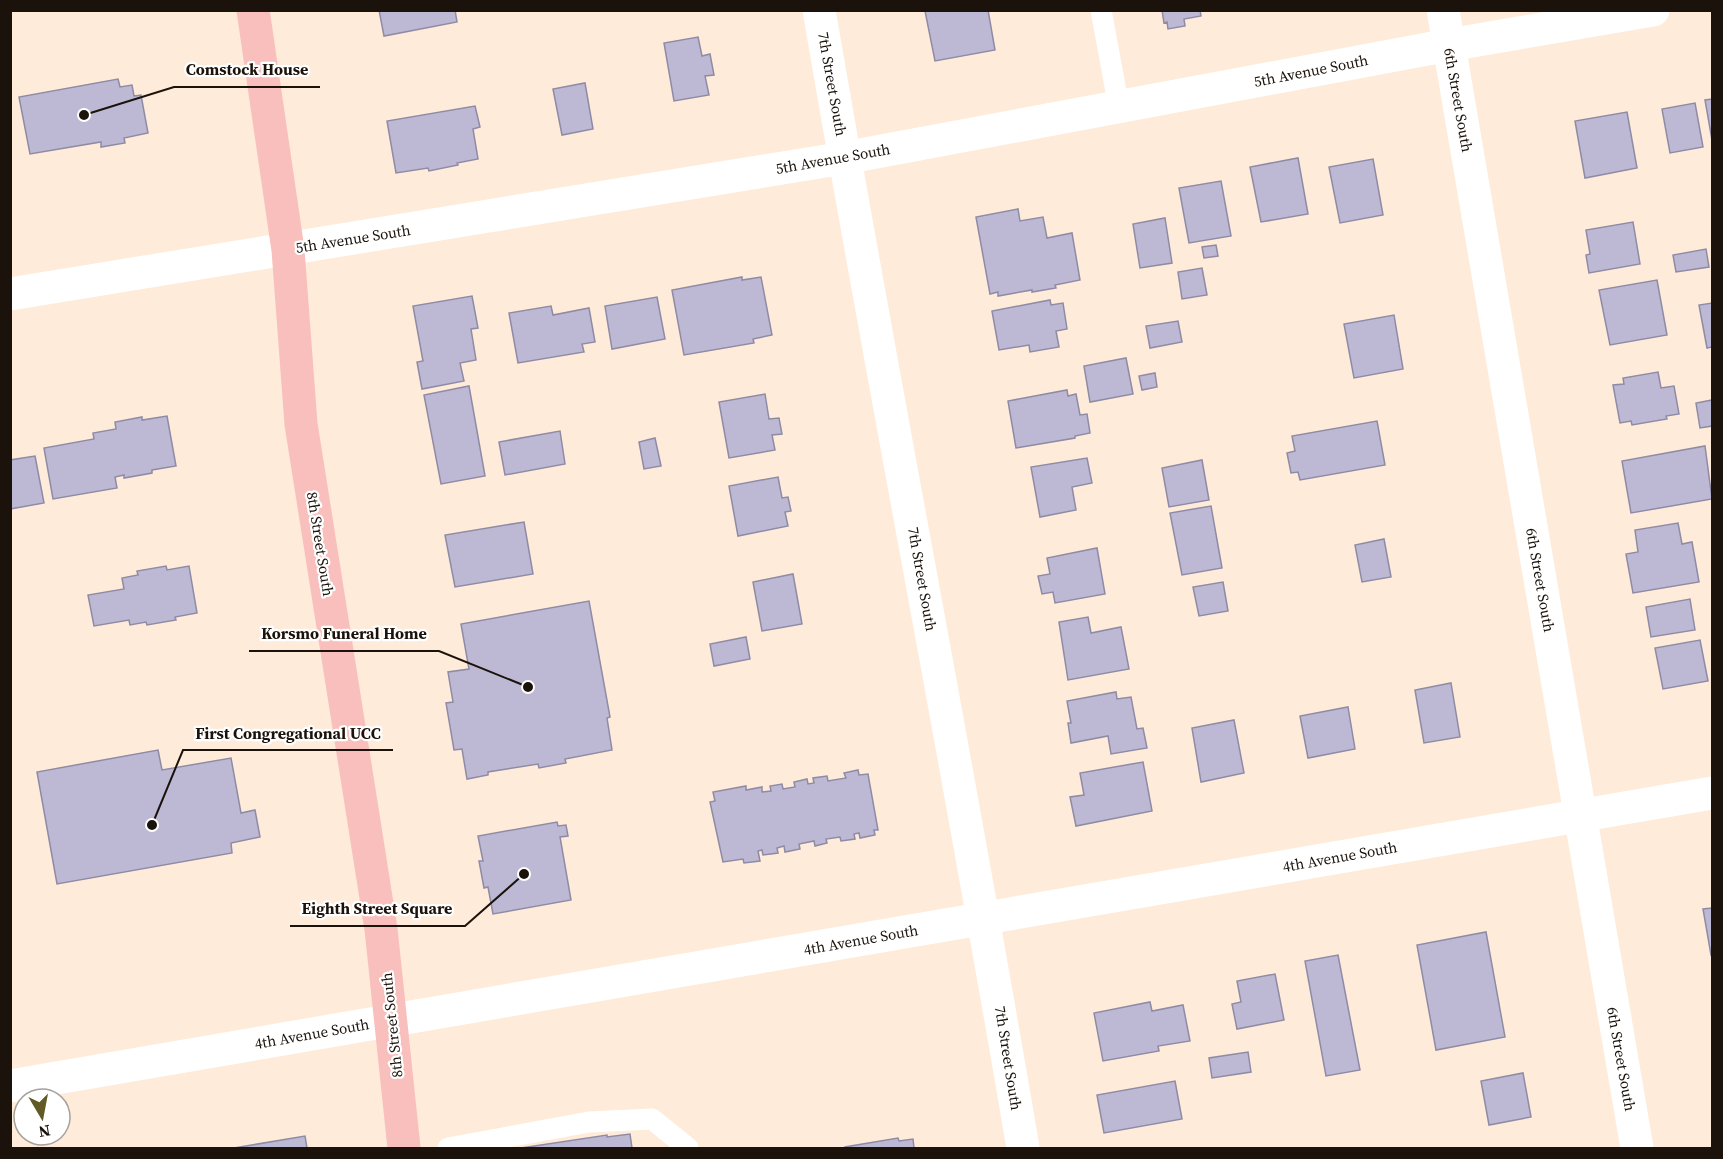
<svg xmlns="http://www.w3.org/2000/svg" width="1723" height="1159" viewBox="0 0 1723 1159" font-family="'Source Serif 4',serif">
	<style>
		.building { fill: #bdb9d5; stroke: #8f8ba5; stroke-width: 1.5 }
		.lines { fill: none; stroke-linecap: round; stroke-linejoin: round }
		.service { stroke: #fff; stroke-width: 21 }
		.minor { stroke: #fff; stroke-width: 33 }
		.primary { stroke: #f9bfbc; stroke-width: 33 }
		.labels { text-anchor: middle; stroke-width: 4.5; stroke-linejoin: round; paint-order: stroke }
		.street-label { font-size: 15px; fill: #1b130b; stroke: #fff }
		.leader { fill: none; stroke: #1b130b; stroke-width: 2 }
		.callout-dot { fill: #1b130b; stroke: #fff; stroke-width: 2 }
		.callout-label { font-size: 16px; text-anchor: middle; font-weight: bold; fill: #1b130b; stroke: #fff; stroke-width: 4.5; stroke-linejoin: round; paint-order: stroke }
	</style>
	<rect width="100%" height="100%" fill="#feebd9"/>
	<path class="building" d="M 379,10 L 455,10 L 457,22 L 384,36 Z
		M 988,10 L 995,50 L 935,61 L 925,11 Z
		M 1162,10 L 1200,10 L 1201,16 L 1184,19 L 1185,26 L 1168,29 L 1167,22 L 1164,23 Z
		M 698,37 L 702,56 L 710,54 L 714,75 L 705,76 L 709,95 L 674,101 L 664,43 Z
		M 118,79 L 120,87 L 132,85 L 134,96 L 141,95 L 148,133 L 124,138 L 125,143 L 101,147 L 101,142 L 30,154 L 19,97 Z
		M 585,83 L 593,129 L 562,135 L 553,89 Z
		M 1712,99 L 1712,140 L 1705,100 Z
		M 1695,103 L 1703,147 L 1670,153 L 1662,109 Z
		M 475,106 L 480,127 L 473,129 L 478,159 L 457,163 L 458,165 L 429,171 L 428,168 L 396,173 L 387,121 Z
		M 1627,112 L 1637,168 L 1585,178 L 1575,121 Z
		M 1298,158 L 1308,214 L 1261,222 L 1250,167 Z
		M 1373,159 L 1383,215 L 1340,223 L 1329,167 Z
		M 1221,181 L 1231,236 L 1189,243 L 1179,188 Z
		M 1018,209 L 1020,221 L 1043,217 L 1047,238 L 1072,233 L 1080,280 L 1055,285 L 1056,288 L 1032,292 L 1032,290 L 998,296 L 998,292 L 990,294 L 976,217 Z
		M 1165,218 L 1172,263 L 1140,268 L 1133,224 Z
		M 1633,222 L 1640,264 L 1589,273 L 1586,255 L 1590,254 L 1586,230 Z
		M 1216,245 L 1218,256 L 1204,258 L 1202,247 Z
		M 1706,249 L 1709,267 L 1676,272 L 1673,255 Z
		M 1202,268 L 1207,295 L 1182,299 L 1178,272 Z
		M 742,277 L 742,280 L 761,277 L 772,335 L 753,339 L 754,343 L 684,355 L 672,290 Z
		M 1657,280 L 1667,335 L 1610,345 L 1599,290 Z
		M 472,296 L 478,328 L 471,329 L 476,360 L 460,363 L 464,381 L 422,389 L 417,362 L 423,361 L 413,306 Z
		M 657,297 L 665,339 L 612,349 L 605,306 Z
		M 1050,300 L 1051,305 L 1063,303 L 1067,329 L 1056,331 L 1059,347 L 1030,352 L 1029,345 L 999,350 L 992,311 Z
		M 1712,303 L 1712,347 L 1707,348 L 1699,305 Z
		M 551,306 L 553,315 L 589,308 L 595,342 L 582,344 L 584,352 L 518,363 L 509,313 Z
		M 1394,315 L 1403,369 L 1354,378 L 1344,324 Z
		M 1178,321 L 1182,342 L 1150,348 L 1146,326 Z
		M 1126,358 L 1133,394 L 1090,402 L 1084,366 Z
		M 1658,372 L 1661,388 L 1674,386 L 1679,414 L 1666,416 L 1667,419 L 1632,425 L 1631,421 L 1620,423 L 1613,385 L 1624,384 L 1623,378 Z
		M 1155,373 L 1157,387 L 1142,390 L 1139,376 Z
		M 469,386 L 485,476 L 441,484 L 424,395 Z
		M 1067,390 L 1068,396 L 1076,394 L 1080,415 L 1087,414 L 1090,433 L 1075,436 L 1075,438 L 1016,448 L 1008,401 Z
		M 765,394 L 769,419 L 779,418 L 782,434 L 772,435 L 775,450 L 729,458 L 719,402 Z
		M 1712,400 L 1712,426 L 1700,428 L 1696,403 Z
		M 167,416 L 176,466 L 152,470 L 152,473 L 124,478 L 124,475 L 115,477 L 117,488 L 53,499 L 44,448 L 94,439 L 93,433 L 116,429 L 115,422 L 142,417 L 142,420 Z
		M 1377,421 L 1385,465 L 1300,480 L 1298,472 L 1291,473 L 1287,453 L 1295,451 L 1292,436 Z
		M 560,431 L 565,464 L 505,475 L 499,442 Z
		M 655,438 L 661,466 L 644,469 L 639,442 Z
		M 1705,446 L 1712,499 L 1631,513 L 1622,461 Z
		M 35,456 L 44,503 L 10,509 L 10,460 Z
		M 1087,458 L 1092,483 L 1072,487 L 1076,510 L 1040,517 L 1031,467 Z
		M 1202,460 L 1209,500 L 1169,507 L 1162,468 Z
		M 778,477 L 782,498 L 788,497 L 791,511 L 785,512 L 788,526 L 738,536 L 729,486 Z
		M 1211,506 L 1222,568 L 1182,575 L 1170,513 Z
		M 524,522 L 533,574 L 455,587 L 445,535 Z
		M 1678,523 L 1682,544 L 1692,542 L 1699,582 L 1633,593 L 1626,554 L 1638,552 L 1635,530 Z
		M 1384,539 L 1391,577 L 1362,582 L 1355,545 Z
		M 1097,548 L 1105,594 L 1055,603 L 1053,592 L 1042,594 L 1038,576 L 1050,574 L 1047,558 Z
		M 166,566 L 167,570 L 189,566 L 197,613 L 175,617 L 176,620 L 147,625 L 146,622 L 130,625 L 129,620 L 94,626 L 88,595 L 124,589 L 122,578 L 138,575 L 137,571 Z
		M 793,574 L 802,624 L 762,631 L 753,582 Z
		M 1223,582 L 1228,611 L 1199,616 L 1193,587 Z
		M 1690,599 L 1695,630 L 1651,637 L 1646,607 Z
		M 589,601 L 610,717 L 607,718 L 612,750 L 565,759 L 566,763 L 539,768 L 538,764 L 488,772 L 488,775 L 467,779 L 462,749 L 454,750 L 446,703 L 453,702 L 448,672 L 469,669 L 461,624 Z
		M 1088,617 L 1091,633 L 1121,627 L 1129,669 L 1068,680 L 1059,622 Z
		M 746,637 L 750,659 L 714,666 L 710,644 Z
		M 1700,640 L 1708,681 L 1663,689 L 1655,648 Z
		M 1451,683 L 1460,737 L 1424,743 L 1415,690 Z
		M 1116,692 L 1117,699 L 1131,697 L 1137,729 L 1143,728 L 1147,748 L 1111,754 L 1108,736 L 1071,743 L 1068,723 L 1071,723 L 1067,701 Z
		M 1348,707 L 1355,749 L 1308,758 L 1300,716 Z
		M 1234,720 L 1244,773 L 1201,782 L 1192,728 Z
		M 158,750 L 162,770 L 231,758 L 241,813 L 255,810 L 260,837 L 231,843 L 232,853 L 57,884 L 37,772 Z
		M 1143,762 L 1152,811 L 1076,826 L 1070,797 L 1084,795 L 1080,773 Z
		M 858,770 L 859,775 L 868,774 L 878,830 L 874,830 L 875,835 L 860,838 L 859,833 L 854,834 L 855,839 L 841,841 L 840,837 L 826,839 L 827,843 L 815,846 L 814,841 L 799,844 L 800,849 L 785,852 L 784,846 L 777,848 L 778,853 L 763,855 L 762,850 L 758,851 L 760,861 L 744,863 L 743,859 L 723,862 L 710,802 L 715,801 L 713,792 L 746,786 L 746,790 L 762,787 L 762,792 L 771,791 L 770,786 L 782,784 L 783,789 L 795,787 L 794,782 L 807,779 L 808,784 L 814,783 L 813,778 L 827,776 L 828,781 L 846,778 L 844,773 Z
		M 557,822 L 558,826 L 566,825 L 568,836 L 560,837 L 571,900 L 493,914 L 488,887 L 484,888 L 479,861 L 483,861 L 478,836 Z
		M 1712,908 L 1712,954 L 1711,955 L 1703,909 Z
		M 1486,932 L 1505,1037 L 1436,1050 L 1417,945 Z
		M 1338,955 L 1360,1070 L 1326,1076 L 1305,961 Z
		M 1275,974 L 1284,1020 L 1237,1029 L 1232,1004 L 1241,1002 L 1237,981 Z
		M 1150,1002 L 1152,1011 L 1183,1005 L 1190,1041 L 1158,1046 L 1159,1051 L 1103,1061 L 1094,1013 Z
		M 1248,1052 L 1251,1072 L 1212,1078 L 1209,1058 Z
		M 1523,1073 L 1531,1117 L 1489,1125 L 1481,1081 Z
		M 1175,1081 L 1182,1119 L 1104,1133 L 1097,1095 Z
		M 630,1134 L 632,1148 L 521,1148 L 607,1135 L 607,1137 Z
		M 305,1136 L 307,1148 L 234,1148 Z
		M 898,1138 L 899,1141 L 913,1139 L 914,1148 L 845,1148 L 845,1147 Z"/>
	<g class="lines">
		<path class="service" d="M 1101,10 L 1119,108
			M 448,1148 L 589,1122 L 652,1119 L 688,1148"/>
		<path class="minor" d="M 819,10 C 884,391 959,768 1023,1148
			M 1443,10 L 1637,1148
			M 10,294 L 844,158 L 1449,45 L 1653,10
			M 10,1086 L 1712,793"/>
		<path class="primary" d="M 253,10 L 288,250 L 301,424 L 381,929 L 404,1148"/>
	</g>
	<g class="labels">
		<g class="street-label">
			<text transform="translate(1311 71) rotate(-11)" y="5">5th Avenue South</text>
			<text transform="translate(832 84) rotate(80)" y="5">7th Street South</text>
			<text transform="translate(1458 100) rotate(80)" y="5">6th Street South</text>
			<text transform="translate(833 159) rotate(-10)" y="5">5th Avenue South</text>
			<text transform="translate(353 239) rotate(-9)" y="5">5th Avenue South</text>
			<text transform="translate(320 544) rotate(81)" y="5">8th Street South</text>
			<text transform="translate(922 579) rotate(80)" y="5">7th Street South</text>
			<text transform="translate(1540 580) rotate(80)" y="5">6th Street South</text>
			<text transform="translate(1340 857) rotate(-10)" y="5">4th Avenue South</text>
			<text transform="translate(861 940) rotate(-10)" y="5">4th Avenue South</text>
			<text transform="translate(392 1025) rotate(-96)" y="5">8th Street South</text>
			<text transform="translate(312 1034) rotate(-10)" y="5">4th Avenue South</text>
			<text transform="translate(1008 1058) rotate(81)" y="5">7th Street South</text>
			<text transform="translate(1621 1059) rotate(80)" y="5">6th Street South</text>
		</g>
	</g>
	<path class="leader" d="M84 115L174 87H320M528 687L439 651H249M152 825L183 750H393M524 874L465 926H290"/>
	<g class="callout-dot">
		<circle cx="84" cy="115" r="6"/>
		<circle cx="528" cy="687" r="6"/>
		<circle cx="152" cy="825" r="6"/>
		<circle cx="524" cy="874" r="6"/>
	</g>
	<g class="callout-label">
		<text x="247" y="75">Comstock House</text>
		<text x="344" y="639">Korsmo Funeral Home</text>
		<text x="288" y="739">First Congregational UCC</text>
		<text x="377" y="914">Eighth Street Square</text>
	</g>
	<rect width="1723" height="1159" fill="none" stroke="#1b130b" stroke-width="24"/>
	<g transform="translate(42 1117) rotate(170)"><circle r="28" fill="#ffffff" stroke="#a4a19d" stroke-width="1.5"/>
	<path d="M0-4.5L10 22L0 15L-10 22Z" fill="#615926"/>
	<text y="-9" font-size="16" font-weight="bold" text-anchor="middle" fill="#1b130b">N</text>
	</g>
</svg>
